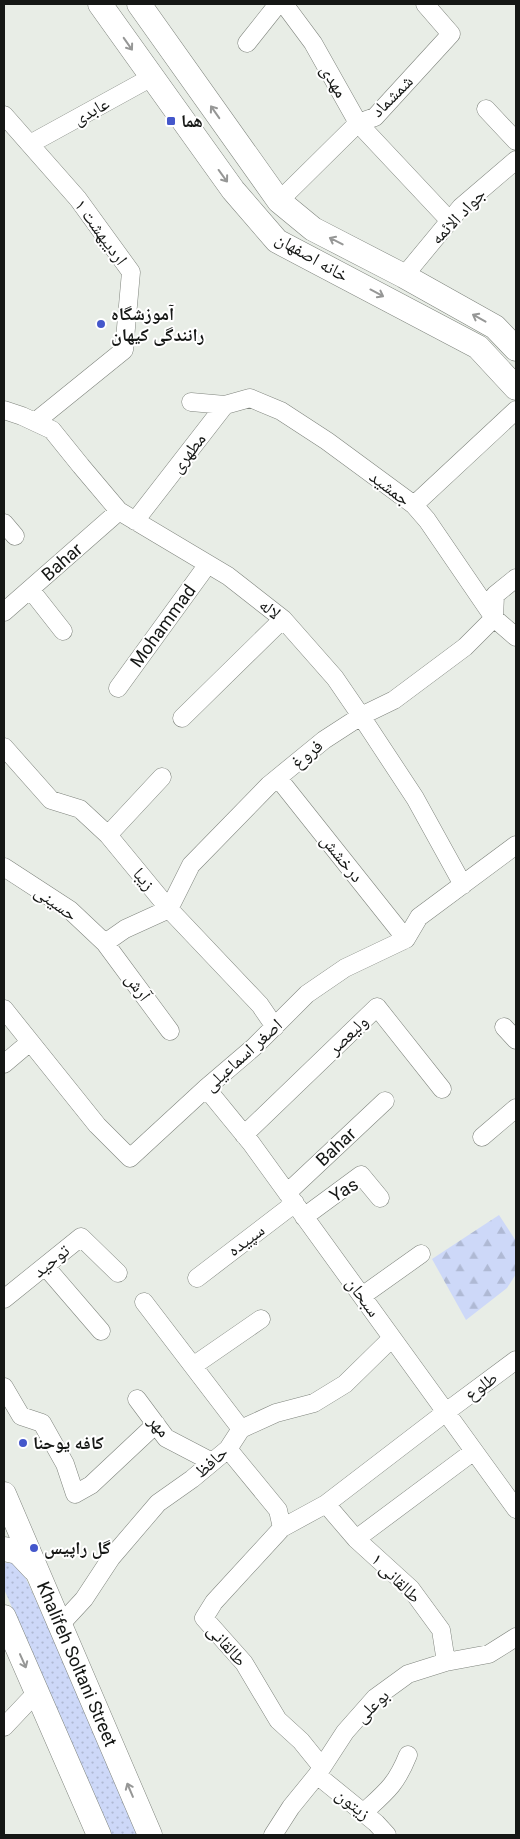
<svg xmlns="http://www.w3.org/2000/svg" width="520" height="1839" viewBox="0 0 520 1839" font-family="Roboto,'Noto Naskh Arabic',sans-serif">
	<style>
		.grass { fill: url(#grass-dots) }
		.forest { fill: url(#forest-firs) }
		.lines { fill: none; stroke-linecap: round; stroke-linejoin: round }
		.minor-casing { stroke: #7f847d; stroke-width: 19 }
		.secondary-casing { stroke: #7f847d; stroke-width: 25 }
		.minor { stroke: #fff; stroke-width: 18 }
		.secondary { stroke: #fff; stroke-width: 24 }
		.oneway { stroke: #969796 }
		.poi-dot { fill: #4457cb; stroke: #fff; stroke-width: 2 }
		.labels { text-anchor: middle; stroke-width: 4; stroke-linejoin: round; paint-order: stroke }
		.street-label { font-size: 18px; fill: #151715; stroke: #fff }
		.poi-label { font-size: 18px; font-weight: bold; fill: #151715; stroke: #fff; text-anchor: start }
	</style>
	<defs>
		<pattern id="grass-dots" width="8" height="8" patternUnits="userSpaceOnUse" patternTransform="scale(1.25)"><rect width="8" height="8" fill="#cdd8f8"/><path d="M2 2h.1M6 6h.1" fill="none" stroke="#afb9d4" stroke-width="1.8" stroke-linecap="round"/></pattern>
		<pattern id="forest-firs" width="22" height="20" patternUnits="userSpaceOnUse" patternTransform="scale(1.25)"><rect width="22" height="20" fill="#cdd8f8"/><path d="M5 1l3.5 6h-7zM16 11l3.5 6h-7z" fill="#afb9d4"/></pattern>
	</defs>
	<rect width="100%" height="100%" fill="#e8ede6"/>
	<path class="grass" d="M 17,1562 L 29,1585 L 142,1835 L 111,1835 L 4,1589 L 4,1563 Z"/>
	<path class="forest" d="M 499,1215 L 516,1241 L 516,1274 L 507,1288 L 466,1320 L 432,1259 Z"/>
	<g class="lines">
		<defs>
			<path id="minor" d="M 284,4 L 313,43 L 358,123 L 450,221
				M 247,43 L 278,4
				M 486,109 L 516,141
				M 4,115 L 78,199 L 131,272 L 124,350 L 35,422
				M 30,144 L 152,77
				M 279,201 L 358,123 L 375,117 L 451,34 L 425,4
				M 404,276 L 461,207 L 516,160
				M 191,402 L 225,405
				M 4,410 L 22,416 L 52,430 L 81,466 L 119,511 L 228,576 L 283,619 L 335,678 L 361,716 L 415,798 L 463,885
				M 414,505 L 516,410
				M 135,521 L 225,405 L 250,398 L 281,411 L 327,441 L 414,505 L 427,520 L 494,618 L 516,637
				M 4,523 L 15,536
				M 30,589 L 63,631
				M 4,612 L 119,511
				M 118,688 L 208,564
				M 182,718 L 283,619
				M 4,747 L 51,800 L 80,809 L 108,835 L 169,909 L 260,1005 L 275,1027
				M 278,778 L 406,939
				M 108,835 L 162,777
				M 4,867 L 70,910 L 105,943 L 170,1031
				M 105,943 L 125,929 L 169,909 L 191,865 L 269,785 L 324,740 L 361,716 L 394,700 L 465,647 L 494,618 L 495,595 L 516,578
				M 4,1009 L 97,1125 L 130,1158 L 206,1088 L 254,1047 L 307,994 L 345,968 L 406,939 L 419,917 L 516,845
				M 504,1027 L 516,1040
				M 4,1064 L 30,1042
				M 206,1088 L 251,1143 L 516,1509
				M 244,1135 L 377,1007 L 442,1089
				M 482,1137 L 516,1108
				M 287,1193 L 385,1101
				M 304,1217 L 361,1175 L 380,1198
				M 45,1266 L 101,1331
				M 197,1278 L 295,1203
				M 362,1296 L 421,1254
				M 4,1299 L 81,1237 L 118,1273
				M 144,1302 L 241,1429
				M 193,1366 L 261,1319
				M 4,1387 L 21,1416 L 42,1423 L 65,1464 L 75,1494 L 91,1485 L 156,1424
				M 137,1399 L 166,1438 L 212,1462
				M 228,1449 L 278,1510 L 282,1528 L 214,1602 L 204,1618 L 244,1663 L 278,1720 L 301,1741 L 322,1767
				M 326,1504 L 356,1539 L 411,1589 L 441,1630 L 446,1662
				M 282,1528 L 326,1504 L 446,1412 L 516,1360
				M 356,1539 L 474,1451
				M 59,1626 L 84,1599 L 111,1558 L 158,1503 L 192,1479 L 228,1449 L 241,1429 L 276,1413 L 314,1403 L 345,1384 L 392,1338
				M 4,1727 L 37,1692
				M 317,1775 L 376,1823 L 387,1835
				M 363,1813 C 386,1792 396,1785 408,1755
				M 273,1835 L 291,1807 L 317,1775 L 345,1732 L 375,1698 L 408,1674 L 446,1662 L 489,1654 L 516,1637"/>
			<g id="secondary">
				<path d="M 100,4 L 233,190 L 277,241 L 478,347 L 516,388"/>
				<path d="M 139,4 L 279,201 L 313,229 L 404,276 L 495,327 L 516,349"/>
				<path id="s1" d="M 4,1494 L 150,1835"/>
				<path d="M 4,1549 L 18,1552 L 34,1569"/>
				<path d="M 4,1617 L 99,1835"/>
			</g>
		</defs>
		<use href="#minor" class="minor-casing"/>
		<use href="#secondary" class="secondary-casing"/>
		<use href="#minor" class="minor"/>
		<use href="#secondary" class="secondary"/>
	</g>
	<defs><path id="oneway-shaft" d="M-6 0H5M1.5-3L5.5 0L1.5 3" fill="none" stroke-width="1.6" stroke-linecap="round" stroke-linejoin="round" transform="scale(1.25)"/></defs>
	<g class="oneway">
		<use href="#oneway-shaft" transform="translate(128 44) rotate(55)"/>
		<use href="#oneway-shaft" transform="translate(215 112) rotate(-125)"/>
		<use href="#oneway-shaft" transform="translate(223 176) rotate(54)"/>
		<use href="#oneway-shaft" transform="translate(336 241) rotate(-153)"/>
		<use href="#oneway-shaft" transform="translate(377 293) rotate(28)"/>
		<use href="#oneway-shaft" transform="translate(479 318) rotate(-151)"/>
		<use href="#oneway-shaft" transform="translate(23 1661) rotate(66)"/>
		<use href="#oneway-shaft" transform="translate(130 1790) rotate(-113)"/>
	</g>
	<g class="poi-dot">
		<rect x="166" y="116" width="10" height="10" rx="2.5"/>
		<circle cx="101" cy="324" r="5"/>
		<circle cx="23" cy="1443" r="5"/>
		<circle cx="34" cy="1548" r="5"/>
	</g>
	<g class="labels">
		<g class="street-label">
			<text transform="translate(334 81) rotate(60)" y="6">مهدی</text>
			<text transform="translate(392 96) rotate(-45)" y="6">شمشماد</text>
			<text transform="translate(91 111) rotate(-29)" y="6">عابدی</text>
			<text transform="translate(458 216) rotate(-46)" y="6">جواد الائمه</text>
			<text transform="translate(101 232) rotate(54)" y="6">اردیبهشت ۱</text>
			<text transform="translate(312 257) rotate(30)" y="6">خانه اصفهان</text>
			<text transform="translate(188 453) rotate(-52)" y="6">مطهری</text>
			<text transform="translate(390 488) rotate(37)" y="6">جمشید</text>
			<text transform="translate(62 562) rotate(-41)" y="6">Bahar</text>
			<text transform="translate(270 609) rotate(39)" y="6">لاله</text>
			<text transform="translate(163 626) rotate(-54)" y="6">Mohammad</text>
			<text transform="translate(307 754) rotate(-39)" y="6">فروغ</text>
			<text transform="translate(342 858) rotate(51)" y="6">درخشش</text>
			<text transform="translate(144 879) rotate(50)" y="6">زیبا</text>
			<text transform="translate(56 903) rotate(36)" y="6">حسینی</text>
			<text transform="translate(138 987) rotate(54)" y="6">آرش</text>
			<text transform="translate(348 1035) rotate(-44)" y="6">ولیعصر</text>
			<text transform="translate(243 1055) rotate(-42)" y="6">اصغر اسماعیلی</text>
			<text transform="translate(336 1147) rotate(-43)" y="6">Bahar</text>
			<text transform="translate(344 1190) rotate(-31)" y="6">Yas</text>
			<text transform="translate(246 1240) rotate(-37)" y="6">سپیده</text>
			<text transform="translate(51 1261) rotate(-39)" y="6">توحید</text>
			<text transform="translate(363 1297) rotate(54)" y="6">سبحان</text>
			<text transform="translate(481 1386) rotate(-36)" y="6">طلوع</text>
			<text transform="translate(159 1426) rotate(49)" y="6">مهر</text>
			<text transform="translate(211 1462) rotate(-42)" y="6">حافظ</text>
			<text transform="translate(396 1578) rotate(45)" y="6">طالقانی ۱</text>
			<text transform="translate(227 1645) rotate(49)" y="6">طالقانی</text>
			<text dy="6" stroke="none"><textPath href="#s1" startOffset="185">Khalifeh Soltani Street</textPath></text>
			<text transform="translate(372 1706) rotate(-44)" y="6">بوعلی</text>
			<text transform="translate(353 1804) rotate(39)" y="6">زیتون</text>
		</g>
		<g class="poi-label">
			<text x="181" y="127">هما</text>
			<text x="111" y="320">آموزشگاه<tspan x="111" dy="21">رانندگی کیهان</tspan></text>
			<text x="33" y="1449">کافه یوحنا</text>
			<text x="44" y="1554">گل راپیس</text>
		</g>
	</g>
	<rect width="520" height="1839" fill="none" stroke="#151715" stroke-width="10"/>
</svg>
